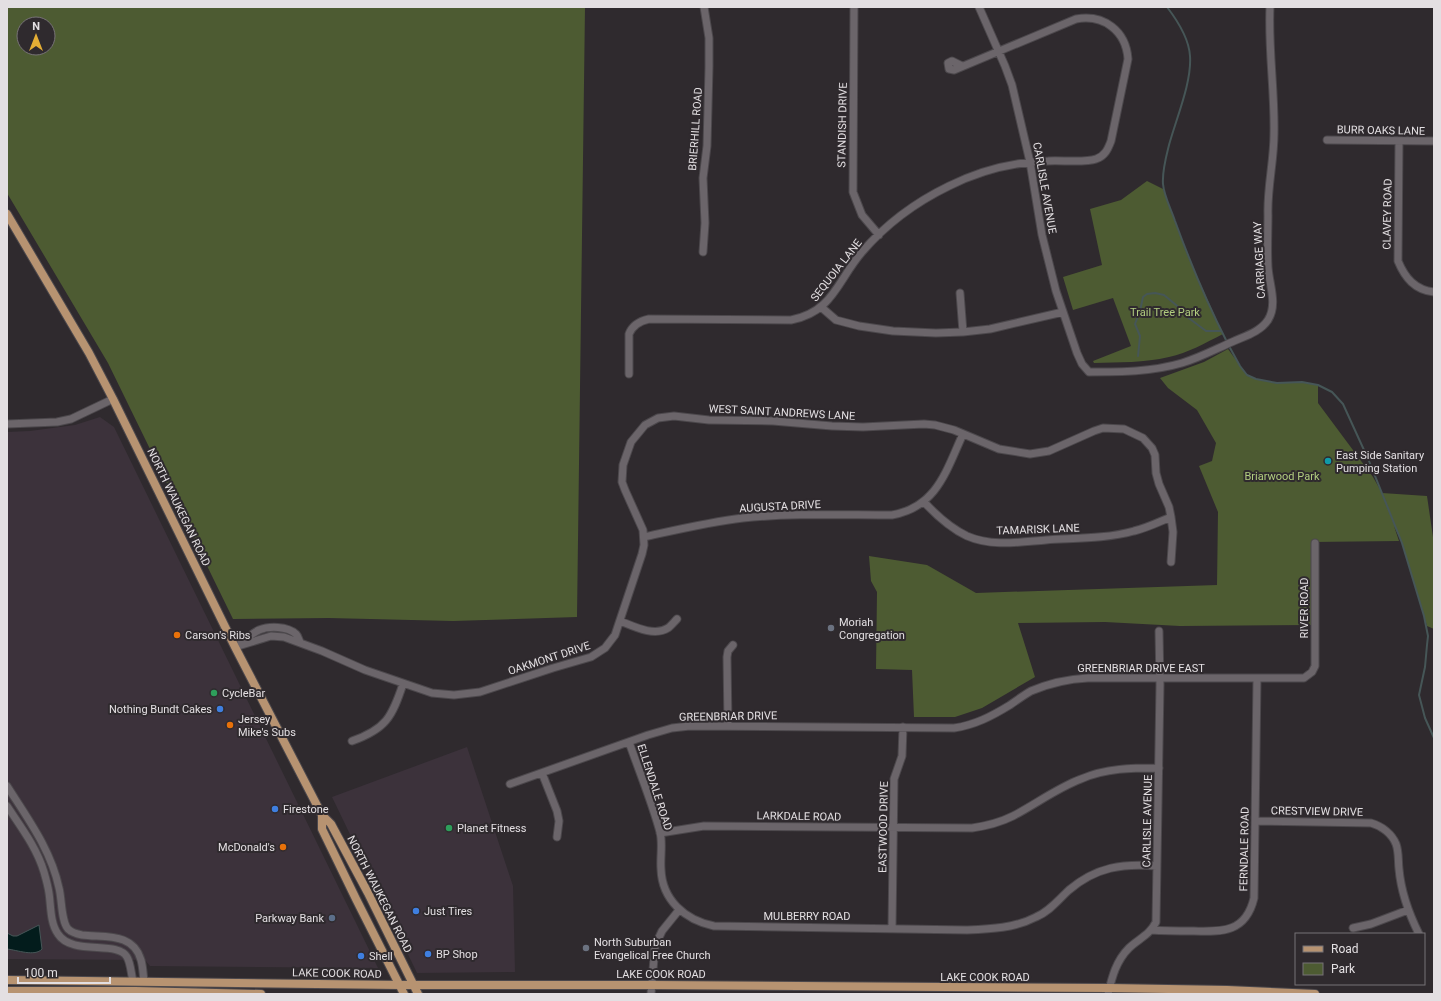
<svg xmlns="http://www.w3.org/2000/svg" width="1441" height="1001" viewBox="0 0 1441 1001" font-family="Roboto,sans-serif">
	<style>
		.built { fill: #3c323b }
		.green { fill: #4d5b32; fill-rule: evenodd }
		.water { fill: #031c1c; stroke: #465657 }
		.lines { fill: none; stroke-linecap: round; stroke-linejoin: round }
		.stream { stroke: #465657; stroke-width: 2 }
		.minor-casing { stroke: #4c484c; stroke-width: 9 }
		.major-casing { stroke: #4c484c; stroke-width: 10 }
		.minor { stroke: #6b656a; stroke-width: 7 }
		.major { stroke: #b79371; stroke-width: 8 }
		.culture-dot { fill: #0f9aa8; stroke: #2f2a2e; stroke-width: 1.5 }
		.worship-dot { fill: #6b7280; stroke: #2f2a2e; stroke-width: 1.5 }
		.food-dot { fill: #e8710a; stroke: #2f2a2e; stroke-width: 1.5 }
		.leisure-dot { fill: #2e9e5b; stroke: #2f2a2e; stroke-width: 1.5 }
		.shop-dot { fill: #3f7fe0; stroke: #2f2a2e; stroke-width: 1.5 }
		.service-dot { fill: #5c6f8a; stroke: #2f2a2e; stroke-width: 1.5 }
		.labels { text-anchor: middle; stroke-width: 4; stroke-linejoin: round; paint-order: stroke }
		.street-label { font-size: 11px; fill: #e3dfe2; stroke: #2f2a2e }
		.park-label { font-size: 11px; fill: #b1cd7f; stroke: #2f2a2e }
		.poi-label { font-size: 11px; fill: #e3dfe2; stroke: #2f2a2e; text-anchor: start }
	</style>
	<rect width="100%" height="100%" fill="#2f2a2e"/>
	<path class="built" d="M 100,417 L 114,427 L 378,968 L 150,966 L 145,960 L 7,959 L 7,432 L 30,431 L 75,425 Z
		M 467,747 L 513,886 L 515,972 L 417,973 L 332,797 Z"/>
	<path class="green" d="M 7,7 L 585,7 L 577,617 L 453,621 L 329,618 L 233,619 L 108,363 L 7,193 ZM 24,24 L 48,24 L 48,48 L 24,48 Z
		M 1147,181 L 1163,189 L 1187,254 L 1223,334 C 1205,343 1188,353 1169,357 C 1144,363 1119,362 1094,363 L 1093,361 L 1131,346 L 1113,298 L 1073,310 L 1063,277 L 1102,265 L 1090,209 L 1121,200 Z
		M 1228,349 L 1247,375 L 1256,379 L 1277,383 L 1302,382 L 1318,385 L 1318,403 L 1373,477 L 1382,493 L 1427,496 L 1434,544 L 1434,629 L 1427,626 L 1402,543 L 1394,526 L 1399,541 L 1312,542 L 1311,625 L 1180,626 L 1105,622 L 1018,623 L 1035,677 L 982,708 L 955,717 L 914,717 L 912,670 L 876,669 L 877,592 L 871,581 L 869,556 L 927,565 L 976,593 L 1217,585 L 1218,512 L 1199,466 L 1212,461 L 1216,443 L 1197,410 L 1168,388 L 1160,378 L 1204,362 Z"/>
	<path class="water" d="M 39,925 L 42,949 C 35,957 17,950 7,949 L 7,933 L 13,936 L 17,936 Z"/>
	<g class="lines">
		<path class="stream" d="M 1167,7 C 1177,20 1189,39 1190,56 C 1192,82 1176,119 1169,145 C 1166,157 1162,171 1163,184 C 1164,196 1171,209 1175,221 C 1190,262 1207,303 1227,342
			M 1229,346 L 1240,366 L 1247,375 L 1256,379 L 1277,383 L 1302,382 L 1318,385 L 1332,392 L 1343,404 L 1369,461 L 1402,543 L 1424,616 L 1428,636 L 1427,645 L 1425,667 L 1419,695 L 1425,718 L 1434,738
			M 1138,356 L 1140,336 L 1135,324 L 1140,311 L 1143,297 L 1147,294 L 1155,293 L 1164,295 L 1182,310 L 1186,316 L 1206,331 L 1221,331"/>
		<defs>
			<path id="minor" d="M 854,7 L 853,192 L 862,215 L 879,235
				M 979,7 L 1005,66 L 1012,85 L 1030,162 L 1042,235 L 1056,291 L 1077,353 L 1082,364 L 1089,372 C 1121,372 1151,372 1182,363 C 1199,358 1216,349 1232,342 C 1245,336 1260,332 1268,320 C 1278,304 1269,284 1268,267 C 1267,250 1268,232 1268,215 C 1267,188 1274,161 1274,134 C 1275,92 1268,49 1270,7
				M 1327,140 L 1434,141
				M 1399,141 L 1398,261 C 1405,278 1415,290 1434,292
				M 703,252 L 705,223 L 703,178 L 707,146 L 709,67 L 709,38 L 704,7
				M 960,293 L 963,332
				M 821,307 L 836,320 L 859,326 L 893,331 L 936,333 L 963,332 L 990,329 L 1063,312
				M 629,374 L 629,334 C 632,326 640,321 649,319 L 791,320 C 833,312 837,281 862,252 C 886,224 916,202 949,186 C 981,170 1012,162 1048,161 C 1060,160 1086,163 1096,159 C 1105,156 1108,149 1111,141 L 1128,59 C 1126,31 1104,14 1076,19 L 954,70 L 949,69 L 948,63 L 952,61 L 962,66
				M 7,424 L 57,422 L 71,419 L 113,399
				M 924,502 C 937,516 950,528 967,536 C 992,547 1020,542 1046,540 C 1075,538 1105,539 1134,531 C 1147,528 1159,522 1171,517
				M 644,537 C 676,530 709,522 743,518 C 792,513 842,515 892,515 C 937,507 946,471 963,434
				M 620,621 C 633,626 654,637 668,628 C 671,626 674,622 677,619
				M 241,642 C 247,638 253,633 259,630 C 269,626 287,626 296,634 C 298,636 299,640 300,642
				M 235,647 L 271,636 L 284,637 L 322,651 L 365,670 L 432,693 L 454,695 L 480,692 L 553,668 L 591,657 L 605,648 L 615,635 L 642,554 L 644,545 L 643,530 L 625,490 L 622,482 L 623,465 L 631,442 L 645,425 L 658,418 L 674,416 L 709,420 L 773,421 L 832,426 L 863,427 L 924,424 L 935,425 L 954,430 L 999,449 L 1030,454 L 1049,451 L 1094,431 L 1103,428 L 1124,429 L 1143,438 L 1152,448 L 1155,455 L 1156,473 L 1159,484 L 1169,507 L 1171,517 L 1173,532 L 1171,562
				M 728,725 L 727,657 L 728,651 L 733,645
				M 352,741 C 386,729 392,717 403,684
				M 629,742 C 639,771 652,802 660,832 C 663,843 660,857 661,869 C 662,900 685,920 714,926 L 967,930 C 991,929 1015,928 1036,917 C 1050,911 1058,900 1069,890 C 1096,867 1123,863 1157,866
				M 542,773 L 557,811 L 559,821 L 557,837
				M 510,784 L 648,735 L 672,728 L 690,726 L 954,728 C 975,725 992,716 1010,705 C 1017,700 1024,695 1031,691 C 1050,683 1068,679 1088,678 L 1304,678 L 1312,672 L 1315,666 L 1315,543
				M 7,786 C 28,819 51,850 59,888 C 62,899 61,921 68,929 C 72,933 77,934 82,935 C 104,938 133,932 141,960 C 143,967 143,974 144,981
				M 7,806 C 21,827 37,848 44,872 C 46,879 48,886 49,893 C 51,906 50,923 58,934 C 72,956 118,940 127,957 C 131,964 131,974 133,981
				M 1255,821 L 1371,823 C 1382,826 1392,834 1396,844 C 1399,852 1398,861 1399,869 C 1401,892 1409,914 1419,934
				M 660,833 L 704,826 L 972,828 C 986,826 1001,822 1013,816 C 1036,804 1057,788 1081,779 C 1106,768 1132,768 1159,768
				M 892,928 L 894,779 L 902,756 L 903,727
				M 1353,928 L 1371,924 L 1408,910
				M 1151,930 C 1165,931 1180,931 1194,931 C 1223,932 1246,932 1254,898 L 1257,679
				M 651,994 L 655,946 L 662,931 L 679,910
				M 1108,994 C 1112,977 1116,961 1129,948 C 1138,939 1150,935 1156,922 L 1160,685 L 1159,631"/>
			<path id="major" d="M 7,214 L 89,353 L 113,399 L 235,647 L 322,815 L 331,824 L 368,893 L 418,994
				M 322,815 L 322,829 L 356,899 L 404,994
				M 7,980 L 400,985 L 651,985 L 1109,988 L 1227,990 L 1315,994
				M 7,991 L 135,991 L 261,994"/>
		</defs>
		<use href="#minor" class="minor-casing"/>
		<use href="#major" class="major-casing"/>
		<use href="#minor" class="minor"/>
		<use href="#major" class="major"/>
	</g>
	<circle class="culture-dot" cx="1328" cy="461" r="4"/>
	<g class="worship-dot">
		<circle cx="831" cy="628" r="4"/>
		<circle cx="586" cy="948" r="4"/>
	</g>
	<g class="food-dot">
		<circle cx="177" cy="635" r="4"/>
		<circle cx="230" cy="725" r="4"/>
		<circle cx="283" cy="847" r="4"/>
	</g>
	<g class="leisure-dot">
		<circle cx="214" cy="693" r="4"/>
		<circle cx="449" cy="828" r="4"/>
	</g>
	<g class="shop-dot">
		<circle cx="220" cy="709" r="4"/>
		<circle cx="275" cy="809" r="4"/>
		<circle cx="416" cy="911" r="4"/>
		<circle cx="428" cy="954" r="4"/>
		<circle cx="361" cy="956" r="4"/>
	</g>
	<circle class="service-dot" cx="332" cy="918" r="4"/>
	<g class="labels">
		<g class="street-label">
			<text transform="translate(842 125) rotate(-89)" y="4">STANDISH DRIVE</text>
			<text transform="translate(695 129) rotate(-86)" y="4">BRIERHILL ROAD</text>
			<text transform="translate(1381 130) rotate(1)" y="4">BURR OAKS LANE</text>
			<text transform="translate(1045 188) rotate(80)" y="4">CARLISLE AVENUE</text>
			<text transform="translate(1387 214) rotate(-89)" y="4">CLAVEY ROAD</text>
			<text transform="translate(1259 260) rotate(-93)" y="4">CARRIAGE WAY</text>
			<text transform="translate(836 270) rotate(-52)" y="4">SEQUOIA LANE</text>
			<text transform="translate(782 412) rotate(3)" y="4">WEST SAINT ANDREWS LANE</text>
			<text transform="translate(780 506) rotate(-3)" y="4">AUGUSTA DRIVE</text>
			<text transform="translate(179 507) rotate(64)" y="4">NORTH WAUKEGAN ROAD</text>
			<text transform="translate(1038 529) rotate(-2)" y="4">TAMARISK LANE</text>
			<text transform="translate(1304 608) rotate(-90)" y="4">RIVER ROAD</text>
			<text transform="translate(549 658) rotate(-18)" y="4">OAKMONT DRIVE</text>
			<text x="1141" y="672">GREENBRIAR DRIVE EAST</text>
			<text transform="translate(728 716) rotate(-1)" y="4">GREENBRIAR DRIVE</text>
			<text transform="translate(655 787) rotate(72)" y="4">ELLENDALE ROAD</text>
			<text transform="translate(1317 811) rotate(1)" y="4">CRESTVIEW DRIVE</text>
			<text transform="translate(799 816) rotate(1)" y="4">LARKDALE ROAD</text>
			<text transform="translate(1147 821) rotate(-89)" y="4">CARLISLE AVENUE</text>
			<text transform="translate(883 827) rotate(-89)" y="4">EASTWOOD DRIVE</text>
			<text transform="translate(1244 849) rotate(-89)" y="4">FERNDALE ROAD</text>
			<text transform="translate(380 894) rotate(63)" y="4">NORTH WAUKEGAN ROAD</text>
			<text x="807" y="920">MULBERRY ROAD</text>
			<text transform="translate(337 973) rotate(1)" y="4">LAKE COOK ROAD</text>
			<text x="661" y="978">LAKE COOK ROAD</text>
			<text x="985" y="981">LAKE COOK ROAD</text>
		</g>
		<g class="park-label">
			<text x="1165" y="316">Trail Tree Park</text>
			<text x="1282" y="480">Briarwood Park</text>
		</g>
		<g class="poi-label">
			<text x="1336" y="459">East Side Sanitary<tspan x="1336" dy="13">Pumping Station</tspan></text>
			<text x="839" y="626">Moriah<tspan x="839" dy="13">Congregation</tspan></text>
			<text x="185" y="639">Carson's Ribs</text>
			<text x="222" y="697">CycleBar</text>
			<text x="212" y="713" text-anchor="end">Nothing Bundt Cakes</text>
			<text x="238" y="723">Jersey<tspan x="238" dy="13">Mike's Subs</tspan></text>
			<text x="283" y="813">Firestone</text>
			<text x="457" y="832">Planet Fitness</text>
			<text x="275" y="851" text-anchor="end">McDonald's</text>
			<text x="424" y="915">Just Tires</text>
			<text x="324" y="922" text-anchor="end">Parkway Bank</text>
			<text x="594" y="946">North Suburban<tspan x="594" dy="13">Evangelical Free Church</tspan></text>
			<text x="436" y="958">BP Shop</text>
			<text x="369" y="960">Shell</text>
		</g>
	</g>
	<rect width="1441" height="1001" fill="none" stroke="#e3dfe2" stroke-width="16"/>
	<rect x="1295" y="933" width="130" height="52" fill="#2f2a2e" stroke="#777276"/>
	<rect x="1303" y="946" width="20" height="6" fill="#b79371" stroke="#777276"/>
	<text x="1331" y="953" font-size="12" fill="#e3dfe2">Road</text>
	<rect x="1303" y="963" width="20" height="12" fill="#4d5b32" stroke="#777276"/>
	<text x="1331" y="973" font-size="12" fill="#e3dfe2">Park</text>
	<g transform="translate(36 36)"><circle r="19" fill="#2f2a2e" stroke="#777276"/>
	<path d="M0-3L7 15L0 10L-7 15Z" fill="#e4ae35"/>
	<text y="-6" font-size="11" font-weight="bold" text-anchor="middle" fill="#e3dfe2">N</text>
	</g>
	<path d="M18 977v6h92v-6" fill="none" stroke="#e3dfe2" stroke-width="2"/>
	<text x="24" y="977" font-size="12" fill="#e3dfe2" stroke="#2f2a2e" stroke-width="3" paint-order="stroke">100 m</text>
</svg>
